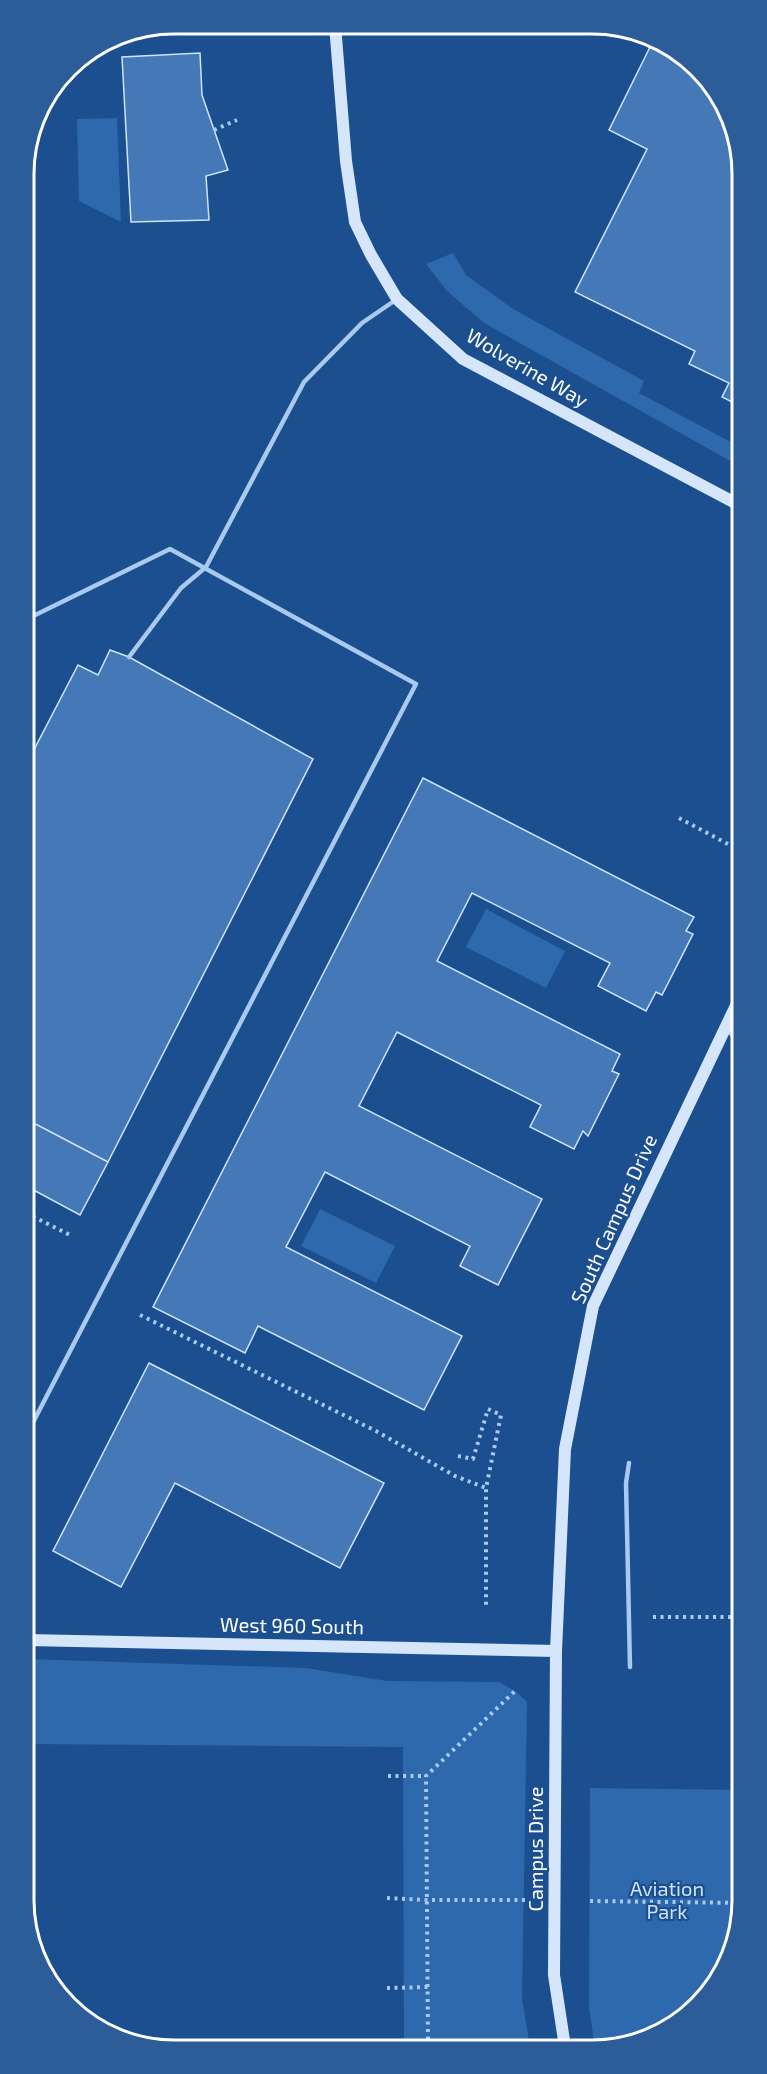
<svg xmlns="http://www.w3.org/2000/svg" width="767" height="2074" viewBox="0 0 767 2074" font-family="'Exo 2',sans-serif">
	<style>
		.green { fill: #2e69ad }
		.building { fill: #4478b7; stroke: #cfe3fa; stroke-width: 1.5 }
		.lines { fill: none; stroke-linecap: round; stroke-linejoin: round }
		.path { stroke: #a9c9ee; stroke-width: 4; stroke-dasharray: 3 4.5; stroke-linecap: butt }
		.lane { stroke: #a9c9ee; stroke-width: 4.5 }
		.secondary { stroke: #d6e6fa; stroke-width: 12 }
		.labels { text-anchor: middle; stroke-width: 4.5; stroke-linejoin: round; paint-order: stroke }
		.street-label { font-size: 20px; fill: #fff; stroke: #1b4f8f }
		.park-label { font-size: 20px; fill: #cfe3fa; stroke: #1b4f8f }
		.rim { fill: none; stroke: #fff; stroke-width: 3 }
	</style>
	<rect width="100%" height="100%" fill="#1b4f8f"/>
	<path class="green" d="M 117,118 L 121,222 L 79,201 L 77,119 Z
		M 453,253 L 466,275 L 513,309 L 644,381 L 639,393 L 740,447 L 741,467 L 484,323 L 447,291 L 426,264 Z
		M 486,909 L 565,951 L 546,988 L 466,947 Z
		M 320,1209 L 395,1246 L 376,1283 L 301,1246 Z
		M 27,1659 L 306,1668 L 387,1681 L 499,1682 L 515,1691 L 527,1702 L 522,1998 L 530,2047 L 404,2047 L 403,1747 L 27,1744 Z
		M 590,1788 L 743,1790 L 743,1909 L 732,1957 L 706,1999 L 668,2030 L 623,2047 L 595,2047 L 589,2008 Z"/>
	<path class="building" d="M 652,43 L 699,68 L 740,144 L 740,406 L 722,397 L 729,383 L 689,364 L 695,351 L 575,292 L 647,149 L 609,130 Z
		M 200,53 L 202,95 L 228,170 L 206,176 L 209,220 L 131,222 L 122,57 Z
		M 110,650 L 129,657 L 313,759 L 108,1162 L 26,1119 L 25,767 L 78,665 L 98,675 Z
		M 423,778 L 694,917 L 686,931 L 693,934 L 662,995 L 656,992 L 646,1011 L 598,986 L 610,963 L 472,893 L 437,961 L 620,1054 L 612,1071 L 619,1074 L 588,1136 L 583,1131 L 574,1149 L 530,1127 L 541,1105 L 397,1032 L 359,1106 L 542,1199 L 498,1285 L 460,1266 L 470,1246 L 325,1172 L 286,1247 L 462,1336 L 424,1410 L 258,1326 L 245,1353 L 153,1307 Z
		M 26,1119 L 108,1162 L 80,1215 L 26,1186 Z
		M 149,1363 L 384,1483 L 340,1568 L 175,1483 L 121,1587 L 53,1551 Z"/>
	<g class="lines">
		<path class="path" d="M 214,130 L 237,120
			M 679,818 L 741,851
			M 26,1213 L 72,1236
			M 140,1315 L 376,1431 L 455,1476 L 486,1488
			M 458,1456 L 473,1459 L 488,1409 L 501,1415 L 486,1488 L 486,1608
			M 653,1617 L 742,1617
			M 388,1776 L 426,1776
			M 387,1898 L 427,1900 L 525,1900
			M 590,1901 L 743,1903
			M 387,1988 L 428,1987
			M 428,2047 L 426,1776 L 515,1691"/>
		<path class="lane" d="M 25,620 L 170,549 L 416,684 L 26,1436
			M 129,657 L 181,588 L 206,567 L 304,382 L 362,323 L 397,299
			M 728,1028 L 741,1050
			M 629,1463 L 626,1483 L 630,1667"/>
		<path class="secondary" d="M 335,25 L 346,161 L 355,222 L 371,255 L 397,299 L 463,359 L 741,506
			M 27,1640 L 556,1651
			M 565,2047 L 554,1975 L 556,1651 L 565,1449 L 593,1306 L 741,995"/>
	</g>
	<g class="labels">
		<g class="street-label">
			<text transform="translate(527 368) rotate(30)" y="7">Wolverine Way</text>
			<text transform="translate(614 1219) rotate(-66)" y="7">South Campus Drive</text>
			<text transform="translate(292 1626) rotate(1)" y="7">West 960 South</text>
			<text transform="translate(536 1849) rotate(-90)" y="7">Campus Drive</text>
		</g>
		<g class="park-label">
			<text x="667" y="1896">Aviation<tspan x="667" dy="23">Park</tspan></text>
		</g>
	</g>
	<path d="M0 0H767V2074H0ZM174 34H592A140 140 0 0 1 732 174V1900A140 140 0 0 1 592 2040H174A140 140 0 0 1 34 1900V174A140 140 0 0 1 174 34Z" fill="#2d5d98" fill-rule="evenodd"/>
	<path class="rim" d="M174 34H592A140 140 0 0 1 732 174V1900A140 140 0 0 1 592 2040H174A140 140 0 0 1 34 1900V174A140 140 0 0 1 174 34Z"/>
</svg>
